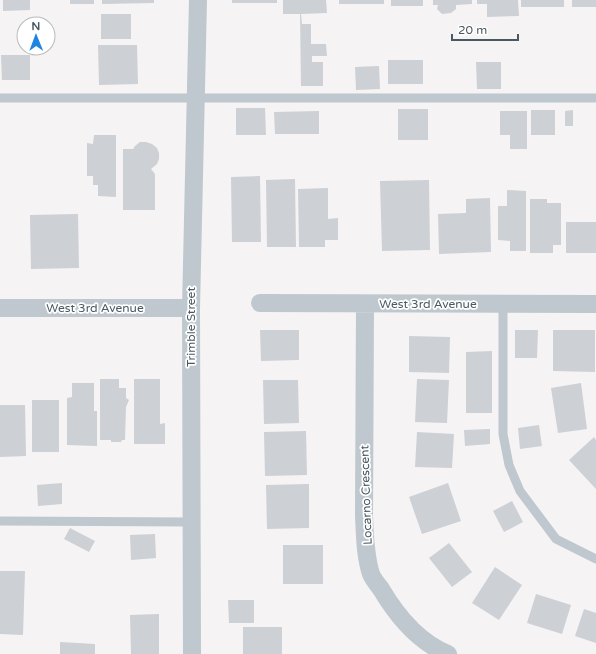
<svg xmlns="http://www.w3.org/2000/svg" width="596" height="654" viewBox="0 0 596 654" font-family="'Varela Round',sans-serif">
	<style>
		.building { fill: #cdd0d5 }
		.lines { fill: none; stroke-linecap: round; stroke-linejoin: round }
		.lane { stroke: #bec8ce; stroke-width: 9 }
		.street { stroke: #bec8ce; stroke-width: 18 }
		.labels { text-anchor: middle; stroke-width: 3.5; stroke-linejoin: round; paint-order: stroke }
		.street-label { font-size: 12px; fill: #4a5860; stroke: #fff }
	</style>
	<rect width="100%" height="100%" fill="#f5f3f3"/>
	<path class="building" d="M 3,0 L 30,0 L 30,10 L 3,11 Z
		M 70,0 L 94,0 L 94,4 L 70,4 Z
		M 102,0 L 154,0 L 154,3 L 102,4 Z
		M 232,0 L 277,0 L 277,3 L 232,3 Z
		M 283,0 L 326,0 L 327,13 L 301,14 L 302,24 L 311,24 L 311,44 L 326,44 L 327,56 L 312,56 L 312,62 L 323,62 L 323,86 L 301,86 L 300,14 L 283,14 Z
		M 339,0 L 384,0 L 384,4 L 339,4 Z
		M 391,0 L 423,0 L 423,6 L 391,6 Z
		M 433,0 L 472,0 L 472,4 L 456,5 L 456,9 L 451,13 L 442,14 L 437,9 L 438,5 L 433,5 Z
		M 477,0 L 518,0 L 519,16 L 487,17 L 487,4 L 477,4 Z
		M 521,0 L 564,0 L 564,7 L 521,7 Z
		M 572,0 L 596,0 L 596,7 L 572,7 Z
		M 101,14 L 131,14 L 131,39 L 101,39 Z
		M 98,45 L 137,45 L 138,84 L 99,85 Z
		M 1,55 L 30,55 L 30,80 L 2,80 Z
		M 388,60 L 423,60 L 423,84 L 388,84 Z
		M 476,62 L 501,62 L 501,89 L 477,89 Z
		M 379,66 L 380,89 L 356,90 L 355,67 Z
		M 236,108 L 265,108 L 266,135 L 236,135 Z
		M 398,109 L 428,109 L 428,140 L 398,140 Z
		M 531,110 L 555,110 L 555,135 L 531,135 Z
		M 573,110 L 573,126 L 565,126 L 565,111 Z
		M 319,111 L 319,134 L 275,134 L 274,112 Z
		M 500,111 L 527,111 L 527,149 L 510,149 L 510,135 L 500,135 Z
		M 94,135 L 116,135 L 116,197 L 98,196 L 98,185 L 93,185 L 93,176 L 87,176 L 87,143 L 93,144 Z
		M 140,142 L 146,142 L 152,144 L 157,148 L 159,153 L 159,159 L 157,164 L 151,169 L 155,174 L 155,210 L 123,210 L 123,149 L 133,149 L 135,146 Z
		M 260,176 L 261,242 L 232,242 L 231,177 Z
		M 295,179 L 296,247 L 267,247 L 266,180 Z
		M 429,180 L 430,250 L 382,251 L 380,181 Z
		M 328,188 L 328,219 L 338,218 L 338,240 L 325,240 L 325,247 L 299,247 L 298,189 Z
		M 507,190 L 526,191 L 526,251 L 510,251 L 510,241 L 498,240 L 498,206 L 507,206 Z
		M 490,198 L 491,252 L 439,254 L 438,214 L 466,213 L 466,199 Z
		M 530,199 L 547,199 L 547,203 L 561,203 L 561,245 L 553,245 L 553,253 L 530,253 Z
		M 78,214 L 79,268 L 31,269 L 30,215 Z
		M 566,222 L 596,222 L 596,253 L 566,253 Z
		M 260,330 L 299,330 L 299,360 L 261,361 Z
		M 515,330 L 538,330 L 537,358 L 515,358 Z
		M 553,330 L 595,330 L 595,372 L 553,371 Z
		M 409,336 L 450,337 L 449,373 L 409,372 Z
		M 492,351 L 492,413 L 466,413 L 466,352 Z
		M 100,379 L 119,379 L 119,388 L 126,388 L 126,398 L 129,400 L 126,407 L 125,440 L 122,440 L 121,442 L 111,442 L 111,440 L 100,440 Z
		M 134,379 L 160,379 L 160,424 L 165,423 L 165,444 L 134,444 Z
		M 417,379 L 449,380 L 447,423 L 415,422 Z
		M 263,380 L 298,380 L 299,423 L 264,424 Z
		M 72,383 L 94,383 L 94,411 L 97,411 L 97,446 L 67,445 L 67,398 L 72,397 Z
		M 581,383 L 587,429 L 558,433 L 551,388 Z
		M 32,400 L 59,400 L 59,452 L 32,452 Z
		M 0,405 L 25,405 L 26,456 L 0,457 Z
		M 539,425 L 542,446 L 520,449 L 518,428 Z
		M 490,429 L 490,444 L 465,446 L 464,430 Z
		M 306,431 L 307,475 L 265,476 L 264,432 Z
		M 417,432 L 454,434 L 452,468 L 415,467 Z
		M 594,437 L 596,440 L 596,489 L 569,460 Z
		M 62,483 L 62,504 L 38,506 L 37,485 Z
		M 448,483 L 461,521 L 422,534 L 409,497 Z
		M 309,484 L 309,528 L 267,529 L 266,485 Z
		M 512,501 L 523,522 L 504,532 L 493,511 Z
		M 70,528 L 95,541 L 89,552 L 64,539 Z
		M 155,534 L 156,558 L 131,560 L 130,535 Z
		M 449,543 L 472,572 L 452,587 L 429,558 Z
		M 283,545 L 323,545 L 323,584 L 283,584 Z
		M 495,567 L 522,585 L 499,620 L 472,603 Z
		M 0,571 L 25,571 L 23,635 L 0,634 Z
		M 536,594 L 571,605 L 562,634 L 527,623 Z
		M 228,600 L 254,600 L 254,623 L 229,623 Z
		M 584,609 L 596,613 L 596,643 L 575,636 Z
		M 159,614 L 159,654 L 131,654 L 130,615 Z
		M 243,627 L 282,627 L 282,654 L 243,654 Z
		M 60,642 L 95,644 L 95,654 L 60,654 Z"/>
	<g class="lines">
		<path class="lane" d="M 0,98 L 596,98
			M 503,304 L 503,434 L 509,465 L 520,491 L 556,539 L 596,559
			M 0,521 L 191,522"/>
		<path class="street" d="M 260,303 L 596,304
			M 365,304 L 364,516 C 365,535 365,556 371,574 C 373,579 378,585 381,589 C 397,616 418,642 448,654
			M 0,308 L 191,308
			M 192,654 L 191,308 L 198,0"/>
	</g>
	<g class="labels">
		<g class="street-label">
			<text x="428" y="308">West 3rd Avenue</text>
			<text x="95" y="312">West 3rd Avenue</text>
			<text transform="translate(191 327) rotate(-90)" y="4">Trimble Street</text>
			<text transform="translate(366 495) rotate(-92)" y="4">Locarno Crescent</text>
		</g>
	</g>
	<g transform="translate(36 36) rotate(359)"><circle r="19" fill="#ffffff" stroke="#b7bcbf"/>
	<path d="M0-3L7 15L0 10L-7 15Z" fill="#1f85e2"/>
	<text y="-6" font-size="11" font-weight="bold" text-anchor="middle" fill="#4a5860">N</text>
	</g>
	<path d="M452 34v6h66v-6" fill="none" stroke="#4a5860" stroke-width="2"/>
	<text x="458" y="34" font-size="12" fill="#4a5860" stroke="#ffffff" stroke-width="3" paint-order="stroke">20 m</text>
</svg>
